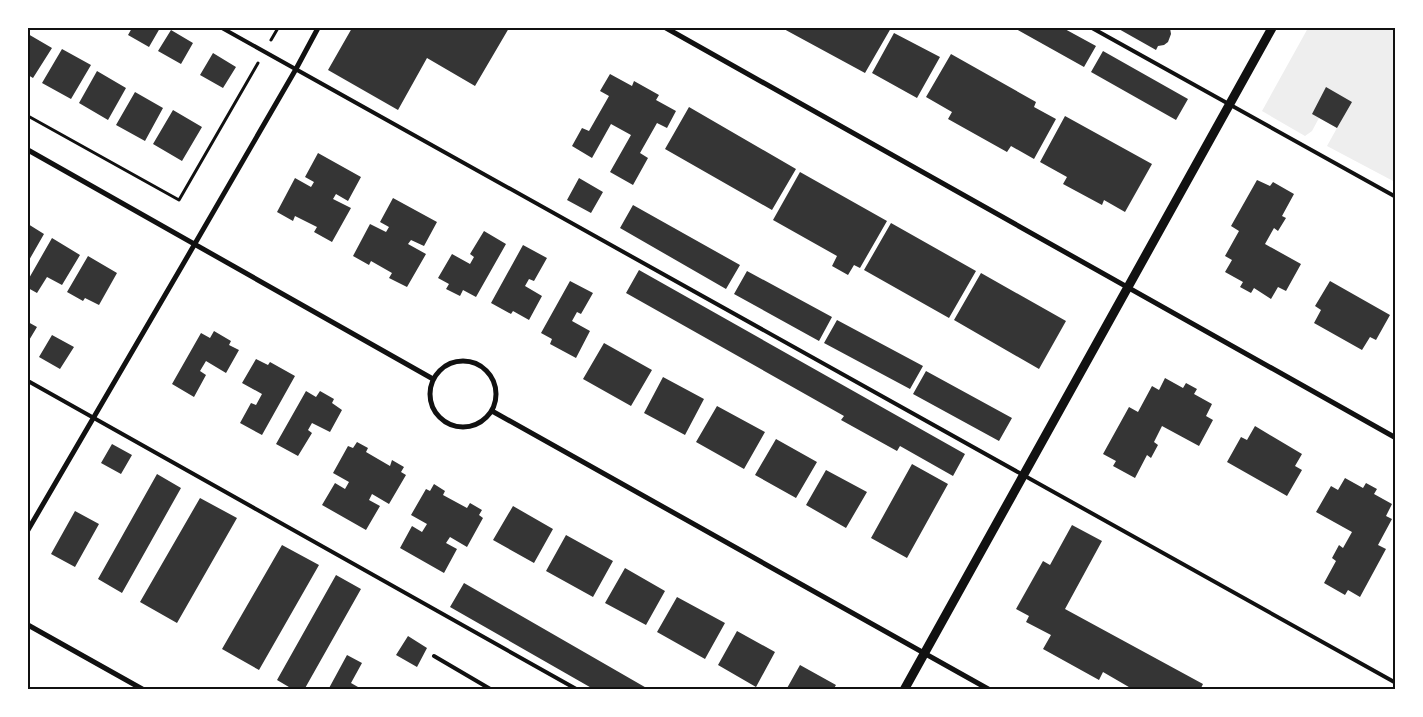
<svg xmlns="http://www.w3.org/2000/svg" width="1423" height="717" viewBox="0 0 1423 717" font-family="Jost,sans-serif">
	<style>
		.green { fill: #eee }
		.building { fill: #353535 }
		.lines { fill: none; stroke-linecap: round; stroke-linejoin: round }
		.path { stroke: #111; stroke-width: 3 }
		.service { stroke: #111; stroke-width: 4 }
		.minor { stroke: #111; stroke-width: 5 }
		.tertiary { stroke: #111; stroke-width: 9 }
		.neatline { fill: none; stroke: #111; stroke-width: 2 }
	</style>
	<rect width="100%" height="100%" fill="#fff"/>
	<path class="green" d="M 1308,28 L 1395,28 L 1395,182 L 1327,146 L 1337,128 L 1319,118 L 1312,131 L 1305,136 L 1262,111 Z"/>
	<path class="building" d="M 132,28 L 160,28 L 149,47 L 128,35 Z
		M 352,28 L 509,28 L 475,86 L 427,58 L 398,110 L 328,70 Z
		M 782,28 L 891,28 L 865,73 Z
		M 1014,28 L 1063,28 L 1096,46 L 1084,67 Z
		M 1117,28 L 1170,28 L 1171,34 L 1168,42 L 1164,45 L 1158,46 L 1156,50 Z
		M 171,30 L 193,43 L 181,64 L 158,51 Z
		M 894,33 L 940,57 L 917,98 L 872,73 Z
		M 28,34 L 52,48 L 33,78 L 28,75 Z
		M 62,49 L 91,65 L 71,99 L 42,83 Z
		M 1103,51 L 1188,99 L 1176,120 L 1091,72 Z
		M 213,53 L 236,67 L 223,88 L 200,75 Z
		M 951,54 L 1036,102 L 1034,107 L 1056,119 L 1034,159 L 1011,146 L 1007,152 L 948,119 L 952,112 L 926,97 Z
		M 97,71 L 126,88 L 108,120 L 79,103 Z
		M 610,74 L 632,86 L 634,81 L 659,95 L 656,100 L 676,111 L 667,128 L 657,123 L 640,153 L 648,158 L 633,185 L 610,172 L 631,135 L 611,124 L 592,158 L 572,146 L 582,128 L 589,131 L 609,96 L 600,91 Z
		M 1326,87 L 1352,102 L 1337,128 L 1312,114 Z
		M 135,92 L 163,108 L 145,141 L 116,125 Z
		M 689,107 L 796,169 L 772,210 L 665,149 Z
		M 173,110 L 202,127 L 182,161 L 153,144 Z
		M 1065,116 L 1152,164 L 1125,212 L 1104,200 L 1102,205 L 1063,184 L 1067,177 L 1040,162 Z
		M 318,153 L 361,177 L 348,201 L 336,194 L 333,199 L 351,208 L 332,242 L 314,232 L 317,227 L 295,216 L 293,221 L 277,212 L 295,178 L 311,187 L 314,182 L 305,177 Z
		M 800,172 L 887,221 L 860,268 L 854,265 L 848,275 L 832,266 L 837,256 L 773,220 Z
		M 579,178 L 603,192 L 591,213 L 567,200 Z
		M 1257,180 L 1270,186 L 1273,182 L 1294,194 L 1282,216 L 1286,218 L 1278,231 L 1274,228 L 1265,244 L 1301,264 L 1286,291 L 1278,287 L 1271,299 L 1254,288 L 1251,293 L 1240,287 L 1243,282 L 1225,272 L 1232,260 L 1225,256 L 1239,231 L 1231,226 Z
		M 393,198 L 437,222 L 424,246 L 411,240 L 408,244 L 426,254 L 407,287 L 389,278 L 392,273 L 371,261 L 369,265 L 353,256 L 370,224 L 386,232 L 389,227 L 380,222 Z
		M 633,205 L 740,265 L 726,289 L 620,228 Z
		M 891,223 L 976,271 L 949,318 L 864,270 Z
		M 28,224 L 44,234 L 28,262 Z
		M 484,231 L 506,244 L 476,297 L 463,290 L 460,296 L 446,289 L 449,284 L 438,278 L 452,254 L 470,264 L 474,257 L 470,254 Z
		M 52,238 L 80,255 L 62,285 L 47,277 L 37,293 L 28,288 L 28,280 Z
		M 523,245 L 547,258 L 534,281 L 529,279 L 525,286 L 542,296 L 529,320 L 513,311 L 511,314 L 491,303 Z
		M 88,256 L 117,273 L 99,305 L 85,298 L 83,301 L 67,292 Z
		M 639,270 L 965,454 L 953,476 L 900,446 L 897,451 L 841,420 L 844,416 L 626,293 Z
		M 747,271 L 832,317 L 819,341 L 734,294 Z
		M 981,273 L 1066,321 L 1039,369 L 954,320 Z
		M 570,281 L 593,293 L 581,314 L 577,312 L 572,321 L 590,331 L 576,358 L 550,344 L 552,339 L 541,333 Z
		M 1330,281 L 1390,315 L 1376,340 L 1370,337 L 1362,350 L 1314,323 L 1321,310 L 1315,306 Z
		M 837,320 L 923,366 L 910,389 L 824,343 Z
		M 28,322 L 37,327 L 28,342 Z
		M 214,331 L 231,341 L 229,345 L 239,350 L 226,373 L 206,361 L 200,371 L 206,375 L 194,397 L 172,384 L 201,333 L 210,338 Z
		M 52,335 L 74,347 L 60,369 L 39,357 Z
		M 604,343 L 652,370 L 631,406 L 583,379 Z
		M 256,359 L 268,365 L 270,362 L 295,376 L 262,435 L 240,423 L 251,403 L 256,405 L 262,394 L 242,383 Z
		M 926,371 L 1012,418 L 999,441 L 913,394 Z
		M 663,377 L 704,399 L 685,435 L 644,413 Z
		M 1165,378 L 1183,388 L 1186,383 L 1197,389 L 1194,394 L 1212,404 L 1206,416 L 1213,420 L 1199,446 L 1162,426 L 1154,442 L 1158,445 L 1151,458 L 1147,455 L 1135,478 L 1113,466 L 1116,461 L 1103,454 L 1129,407 L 1138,412 L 1152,386 L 1159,390 Z
		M 306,391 L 316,397 L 320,391 L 334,399 L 332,403 L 342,410 L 330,432 L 312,423 L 308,430 L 312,433 L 298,456 L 276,444 Z
		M 717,406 L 765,432 L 744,469 L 696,442 Z
		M 1255,426 L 1302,454 L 1295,466 L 1302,470 L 1287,496 L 1227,462 L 1241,437 L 1247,440 Z
		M 776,439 L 817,462 L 796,498 L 755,475 Z
		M 357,442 L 368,448 L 366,452 L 390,466 L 392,460 L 404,467 L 401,472 L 406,475 L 389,504 L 372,494 L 369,500 L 380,506 L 366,530 L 322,505 L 335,483 L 345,489 L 349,482 L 333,473 L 348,446 L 353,448 Z
		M 112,444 L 132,455 L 121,474 L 101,463 Z
		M 912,464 L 948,484 L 907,558 L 871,538 Z
		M 826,470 L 867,492 L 846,528 L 806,505 Z
		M 157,474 L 181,488 L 122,593 L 98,579 Z
		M 1345,478 L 1363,488 L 1366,483 L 1377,489 L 1374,494 L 1392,504 L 1386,516 L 1392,519 L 1378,545 L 1386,549 L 1360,597 L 1348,590 L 1345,595 L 1324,583 L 1336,561 L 1332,558 L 1339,545 L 1343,548 L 1352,532 L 1316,512 L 1331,486 L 1338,490 Z
		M 434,484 L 445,491 L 443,495 L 467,508 L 470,503 L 482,510 L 479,515 L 483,518 L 467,547 L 450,537 L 446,543 L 457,549 L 444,573 L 400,548 L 412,526 L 422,532 L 427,524 L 411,515 L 426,489 L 430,491 Z
		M 200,498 L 237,518 L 177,623 L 140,602 Z
		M 513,506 L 553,529 L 534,563 L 493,540 Z
		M 75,511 L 99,524 L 75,567 L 51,554 Z
		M 1072,525 L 1102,541 L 1065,609 L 1203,684 L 1200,690 L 1134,690 L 1103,672 L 1099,680 L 1043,649 L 1051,635 L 1026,622 L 1029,616 L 1016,609 L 1043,561 L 1050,565 Z
		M 566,535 L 613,561 L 593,597 L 546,571 Z
		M 282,545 L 319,565 L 259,670 L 222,649 Z
		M 625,568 L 665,591 L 646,625 L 605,603 Z
		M 336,575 L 361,589 L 304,690 L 294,690 L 277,680 Z
		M 464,583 L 650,690 L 595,690 L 450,607 Z
		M 677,597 L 725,623 L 705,659 L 657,632 Z
		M 737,631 L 775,652 L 756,687 L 718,665 Z
		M 408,636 L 427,648 L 417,667 L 396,655 Z
		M 347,655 L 362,663 L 351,683 L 358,687 L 357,690 L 328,690 Z
		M 800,665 L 836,685 L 833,690 L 786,690 Z"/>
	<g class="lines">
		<path class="path" d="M 271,40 L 278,28
			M 28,116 L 179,200 L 258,63"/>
		<path class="service" d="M 222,28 L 1396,683
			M 1092,28 L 1396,197
			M 28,381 L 578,690
			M 434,656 L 492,690"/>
		<path class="minor" d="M 666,28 L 1396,438
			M 28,150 L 433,379
			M430 394a33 33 0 1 1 66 0a33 33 0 1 1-66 0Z
			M 492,411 L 990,690
			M 28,530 L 182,266 L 296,69 L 318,28
			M 28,625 L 144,690"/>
		<path class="tertiary" d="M 904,690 L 1272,28"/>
	</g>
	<rect width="1423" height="717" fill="none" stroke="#ffffff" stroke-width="58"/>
	<rect x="29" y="29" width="1365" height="659" class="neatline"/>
</svg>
